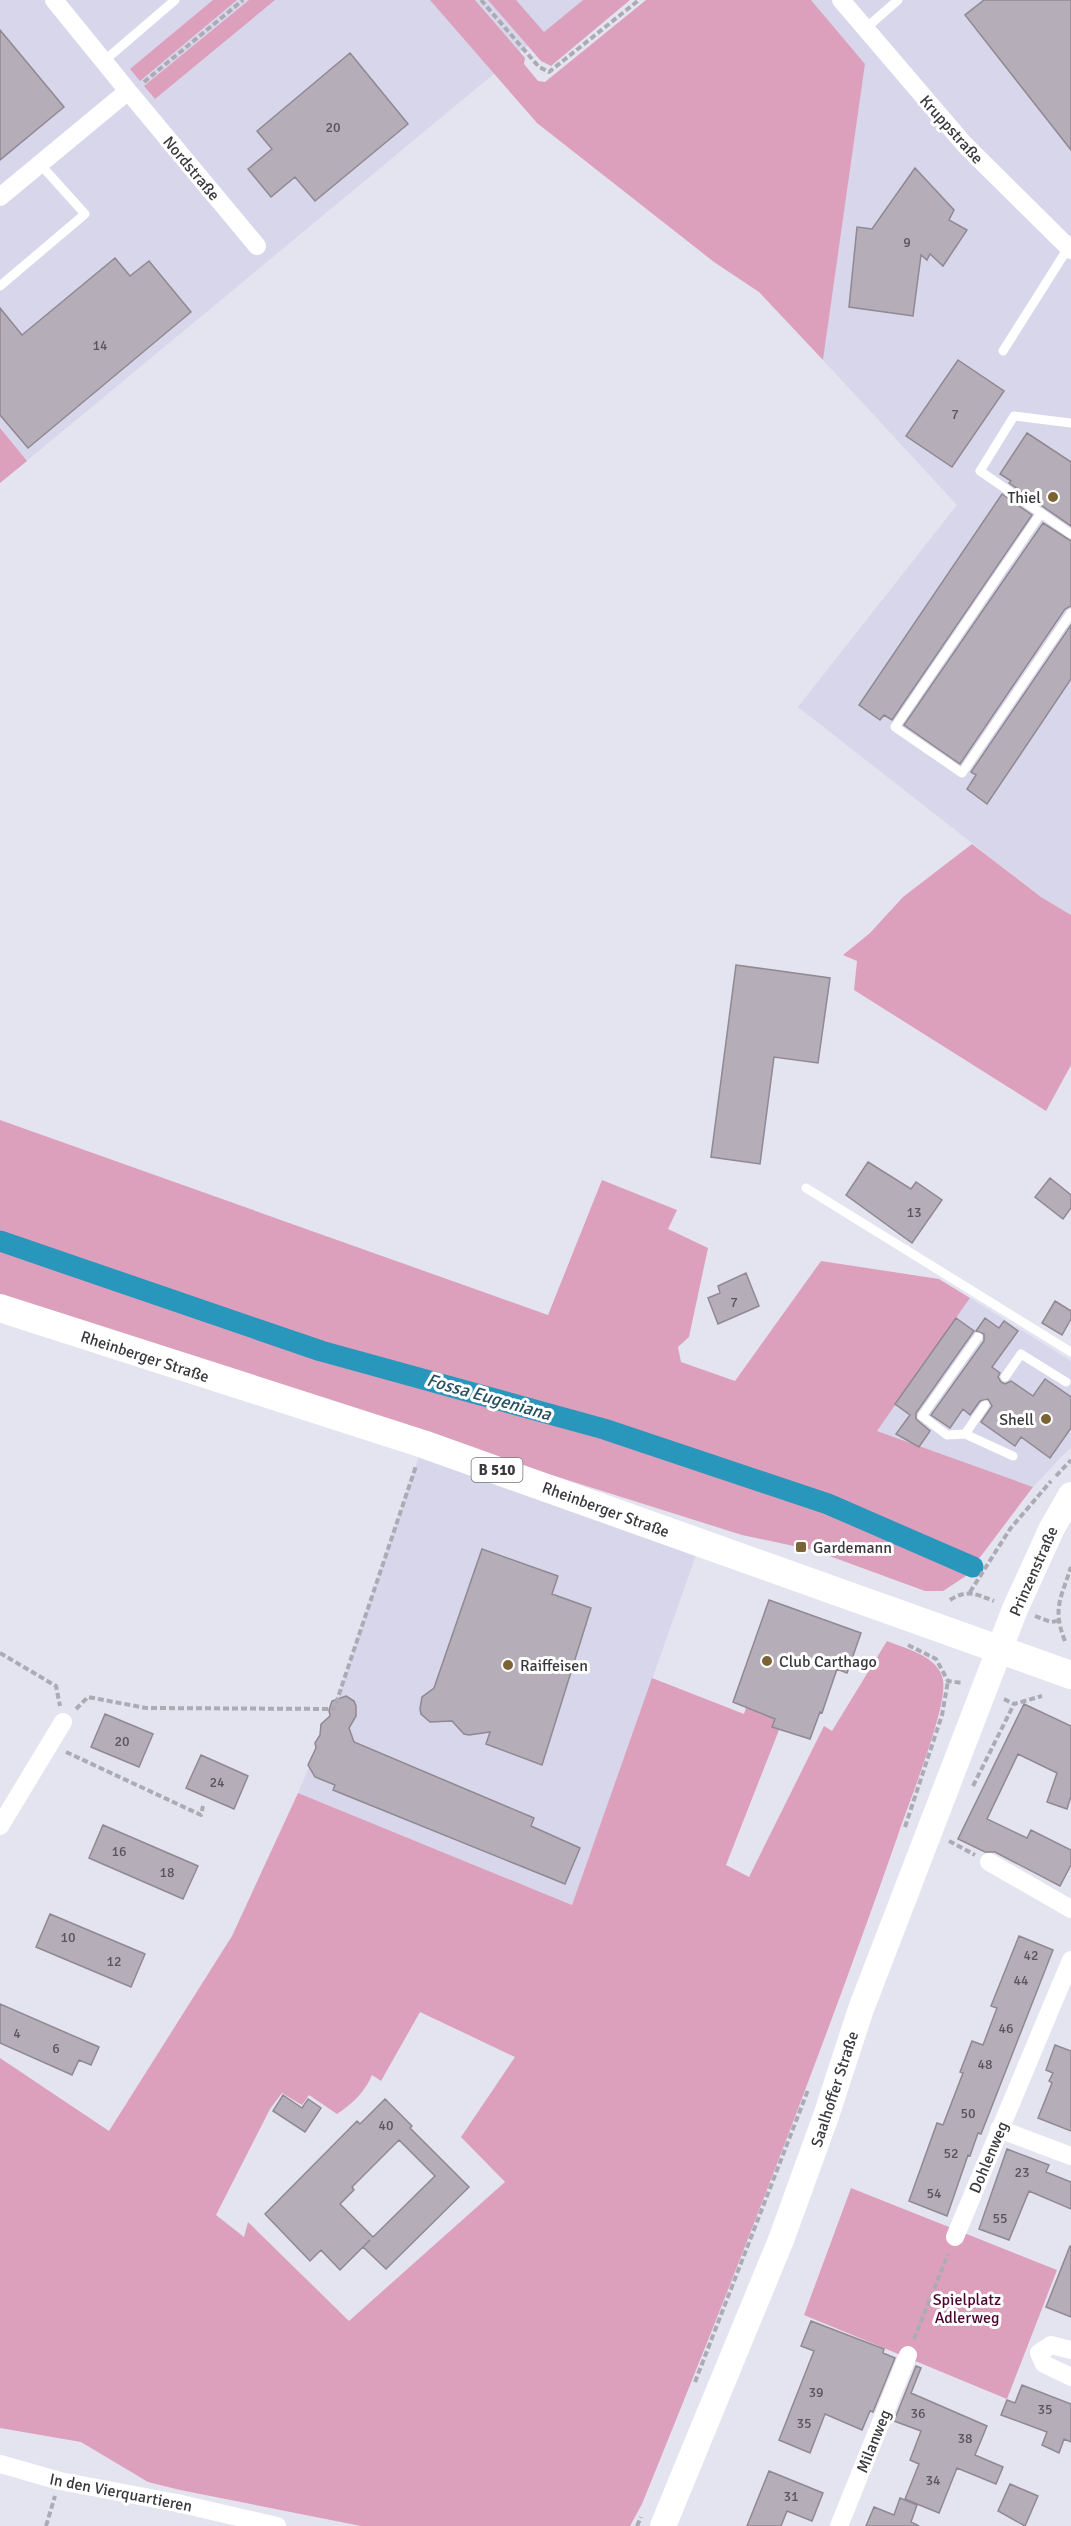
<svg xmlns="http://www.w3.org/2000/svg" width="1071" height="2526" viewBox="0 0 1071 2526" font-family="Signika,sans-serif">
	<style>
		.built { fill: #d7d6ea }
		.green { fill: #dda0bc; fill-rule: evenodd }
		.lines { fill: none; stroke-linecap: round; stroke-linejoin: round }
		.canal { stroke: #2996bc; stroke-width: 21 }
		.building { fill: #b5adb7; stroke: #908892; stroke-width: 1.5; fill-rule: evenodd }
		.path { stroke: #acabb5; stroke-width: 4; stroke-dasharray: 6 3; stroke-linecap: butt }
		.lane { stroke: #fff; stroke-width: 9 }
		.street { stroke: #fff; stroke-width: 18 }
		.secondary { stroke: #fff; stroke-width: 26 }
		.primary { stroke: #fff; stroke-width: 28 }
		.poi-dot { fill: #7c6334; stroke: #fff; stroke-width: 2 }
		.labels { text-anchor: middle; stroke-width: 6; stroke-linejoin: round; paint-order: stroke }
		.number-label { font-size: 14px; fill: #58565c }
		.shield { fill: #fff; stroke: #747477; stroke-width: 1.5 }
		.shield-label { font-size: 15px; font-weight: bold; fill: #39393d }
		.street-label { font-size: 16px; fill: #39393d; stroke: #fff }
		.poi-label { font-size: 16px; fill: #39393d; stroke: #fff; text-anchor: start }
		.park-label { font-size: 16px; fill: #4d0431; stroke: #fff }
		.water-label { font-size: 18px; font-style: italic; fill: #255061; stroke: #fff }
	</style>
	<rect width="100%" height="100%" fill="#e4e3f0"/>
	<path class="built" d="M 0,0 L 583,0 L 0,483 Z
		M 811,0 L 1071,0 L 1071,915 L 1041,897 L 798,707 L 957,505 L 823,360 L 865,64 Z
		M 970,1298 L 1071,1361 L 1071,1447 L 1033,1487 L 876,1431 Z
		M 423,1444 L 700,1544 L 572,1905 L 298,1793 L 334,1709 Z"/>
	<path class="green" d="M 213,0 L 237,0 L 140,81 L 130,69 Z
		M 249,0 L 275,0 L 155,99 L 144,86 Z
		M 430,0 L 475,0 L 525,58 L 524,64 L 538,81 L 545,82 L 646,0 L 811,0 L 865,64 L 823,360 L 759,292 L 714,262 L 537,123 Z
		M 488,0 L 516,0 L 544,32 L 583,0 L 630,0 L 551,66 L 541,61 Z
		M 0,428 L 27,461 L 0,483 Z
		M 972,844 L 1041,897 L 1071,915 L 1071,1065 L 1046,1111 L 854,990 L 857,961 L 843,955 L 870,933 L 903,897 Z
		M 0,1120 L 548,1315 L 602,1180 L 677,1210 L 668,1229 L 708,1248 L 689,1337 L 678,1347 L 681,1362 L 735,1381 L 821,1261 L 939,1279 L 970,1298 L 877,1431 L 1033,1487 L 966,1576 L 943,1591 L 925,1591 L 813,1550 L 742,1535 L 269,1386 L 0,1298 Z
		M 887,1641 C 906,1649 939,1656 943,1680 C 948,1707 908,1804 898,1835 C 819,2061 732,2283 642,2504 L 630,2526 L 361,2526 L 180,2490 L 148,2482 L 81,2442 L 0,2428 L 0,2058 L 109,2131 L 232,1936 L 298,1793 L 572,1905 L 652,1678 L 744,1714 L 747,1705 L 776,1716 L 772,1727 L 779,1730 L 726,1865 L 749,1877 L 824,1726 L 832,1731 ZM 420,2012 L 515,2057 L 461,2137 L 505,2182 L 349,2321 L 248,2222 L 244,2237 L 216,2215 L 270,2109 L 282,2093 L 302,2105 L 309,2095 L 337,2114 C 352,2104 365,2092 372,2075 L 381,2081 Z
		M 851,2188 L 1057,2270 L 1007,2399 L 804,2315 Z"/>
	<g class="lines">
		<path class="canal" d="M 0,1241 L 321,1351 L 604,1429 L 828,1504 L 973,1567"/>
	</g>
	<path class="building" d="M 984,0 L 1071,0 L 1071,150 L 965,15 Z
		M 0,30 L 64,107 L 0,160 Z
		M 350,53 L 408,124 L 315,201 L 295,177 L 271,197 L 248,169 L 272,149 L 257,131 Z
		M 915,168 L 954,210 L 949,220 L 967,230 L 943,266 L 930,254 L 927,260 L 921,255 L 913,316 L 849,307 L 857,227 L 872,229 Z
		M 115,258 L 130,276 L 149,261 L 191,312 L 28,448 L 0,415 L 0,308 L 22,335 Z
		M 958,360 L 1004,391 L 952,467 L 906,436 Z
		M 1027,433 L 1071,462 L 1071,526 L 1009,483 L 1011,481 L 1000,474 Z
		M 1002,494 L 1032,515 L 892,720 L 884,715 L 880,720 L 859,705 Z
		M 1043,523 L 1071,541 L 1071,606 L 1065,609 L 960,764 L 904,725 Z
		M 1071,625 L 1071,679 L 987,804 L 967,789 L 976,775 L 971,772 Z
		M 736,965 L 830,978 L 818,1063 L 774,1057 L 760,1164 L 711,1157 Z
		M 868,1162 L 911,1189 L 916,1182 L 942,1200 L 912,1243 L 846,1195 Z
		M 1050,1178 L 1071,1195 L 1071,1208 L 1063,1219 L 1035,1197 Z
		M 746,1273 L 759,1306 L 718,1324 L 708,1298 L 720,1293 L 718,1286 Z
		M 1055,1301 L 1071,1311 L 1071,1319 L 1062,1335 L 1042,1323 Z
		M 956,1318 L 974,1331 L 916,1413 L 916,1419 L 930,1431 L 919,1447 L 896,1434 L 910,1415 L 895,1404 Z
		M 985,1318 L 999,1328 L 1004,1321 L 1018,1331 L 992,1367 L 1000,1373 L 998,1377 L 1001,1382 L 1005,1384 L 1011,1381 L 1033,1396 L 1045,1379 L 1071,1397 L 1071,1428 L 1050,1458 L 1021,1437 L 1015,1446 L 981,1422 L 992,1406 L 988,1399 L 980,1401 L 970,1415 L 963,1409 L 950,1428 L 931,1415 L 984,1341 L 984,1334 L 976,1331 Z
		M 482,1549 L 558,1576 L 552,1594 L 591,1608 L 542,1765 L 486,1744 L 490,1732 L 469,1735 L 464,1734 L 452,1721 L 430,1722 L 421,1714 L 420,1709 L 422,1697 L 434,1688 Z
		M 769,1600 L 861,1633 L 847,1673 L 837,1669 L 822,1713 L 820,1712 L 810,1739 L 772,1727 L 775,1719 L 733,1702 Z
		M 346,1696 L 354,1701 L 356,1706 L 356,1716 L 349,1728 L 354,1742 L 534,1818 L 531,1826 L 580,1848 L 565,1884 L 333,1790 L 335,1785 L 315,1777 L 308,1765 L 316,1748 L 315,1743 L 320,1735 L 321,1724 L 330,1716 L 329,1710 L 332,1701 Z
		M 1024,1704 L 1071,1726 L 1071,1796 L 1067,1809 L 1047,1802 L 1057,1773 L 1018,1754 L 987,1819 L 1027,1838 L 1031,1830 L 1071,1850 L 1071,1865 L 1060,1886 L 995,1852 L 985,1852 L 958,1839 Z
		M 105,1714 L 153,1734 L 139,1767 L 91,1747 Z
		M 201,1755 L 248,1776 L 234,1809 L 186,1788 Z
		M 103,1825 L 198,1866 L 183,1899 L 89,1858 Z
		M 50,1914 L 145,1954 L 131,1987 L 36,1947 Z
		M 1019,1936 L 1053,1950 L 981,2134 L 978,2133 L 970,2156 L 968,2155 L 947,2216 L 909,2201 L 937,2123 L 943,2125 L 963,2073 L 960,2072 L 972,2041 L 983,2045 L 997,2008 L 991,2006 Z
		M 0,2004 L 99,2047 L 91,2065 L 79,2060 L 72,2075 L 0,2043 Z
		M 1055,2045 L 1071,2051 L 1071,2131 L 1038,2118 L 1052,2083 L 1049,2081 L 1053,2073 L 1046,2070 Z
		M 283,2095 L 302,2108 L 308,2099 L 321,2108 L 305,2132 L 273,2111 Z
		M 385,2099 L 412,2126 L 410,2128 L 469,2187 L 386,2269 L 363,2247 L 370,2240 L 340,2270 L 321,2250 L 310,2261 L 265,2214 L 357,2121 L 360,2124 ZM 399,2140 L 435,2176 L 373,2237 L 340,2204 L 354,2190 L 352,2187 Z
		M 1007,2149 L 1049,2165 L 1046,2172 L 1071,2182 L 1071,2209 L 1029,2191 L 1009,2240 L 979,2229 Z
		M 1070,2246 L 1071,2246 L 1071,2317 L 1046,2307 Z
		M 811,2321 L 884,2349 L 883,2353 L 895,2358 L 873,2412 L 870,2411 L 862,2430 L 825,2414 L 810,2453 L 779,2440 L 814,2351 L 801,2346 Z
		M 916,2366 L 921,2368 L 911,2393 L 987,2426 L 975,2455 L 1003,2467 L 996,2484 L 957,2468 L 939,2513 L 905,2499 L 919,2464 L 910,2460 L 921,2431 L 894,2421 Z
		M 1022,2385 L 1071,2404 L 1071,2442 L 1064,2439 L 1059,2453 L 1042,2445 L 1047,2432 L 1001,2415 L 1007,2400 L 1015,2403 Z
		M 769,2471 L 823,2493 L 812,2521 L 787,2511 L 781,2526 L 747,2526 Z
		M 1010,2484 L 1038,2496 L 1025,2526 L 998,2511 Z
		M 900,2498 L 917,2505 L 911,2522 L 919,2526 L 866,2526 L 874,2507 L 894,2515 Z"/>
	<g class="lines">
		<path class="path" d="M 481,0 L 539,67 L 549,72 L 639,0
			M 144,82 L 243,0
			M 1056,1476 L 1071,1460
			M 970,1592 L 1010,1529 L 1051,1481
			M 950,1600 C 967,1589 976,1594 994,1601
			M 1035,1616 L 1051,1622 L 1057,1621
			M 1065,1641 C 1052,1609 1061,1598 1071,1567
			M 908,1645 L 936,1659 L 948,1681 L 963,1683
			M 0,1653 L 56,1686 L 60,1706
			M 1004,1699 L 1014,1704 L 1042,1696
			M 76,1709 L 88,1697 L 146,1708 L 334,1709 L 416,1466
			M 66,1752 L 201,1815 L 203,1806
			M 973,1786 L 1014,1704
			M 905,1827 L 942,1715 L 948,1681
			M 949,1841 L 975,1855
			M 914,2339 L 948,2254
			M 695,2382 L 808,2090
			M 46,2526 L 55,2496
			M 637,2526 L 641,2517"/>
		<path class="lane" d="M 866,28 L 898,0
			M 104,61 L 175,0
			M 0,286 L 85,214 L 40,164
			M 1003,351 L 1068,248
			M 1071,423 L 1014,416 L 980,471 L 1071,534
			M 1041,513 L 895,727 L 962,773 L 1071,613
			M 806,1188 L 1071,1352
			M 978,1337 L 922,1416 L 947,1435 L 965,1434 L 1013,1456
			M 1005,1377 L 1021,1354 L 1066,1382
			M 965,1434 L 985,1405"/>
		<path class="street" d="M 841,0 L 965,145 L 1071,250
			M 128,91 L 257,246
			M 0,197 L 128,91 L 54,0
			M 0,1826 L 63,1722
			M 989,1862 L 1071,1909
			M 999,2129 L 1071,2156
			M 955,2237 L 1071,1960
			M 1071,2350 L 1051,2345 L 1039,2353 L 1044,2364 L 1071,2377
			M 0,2464 L 60,2481 L 177,2503 L 277,2526
			M 839,2526 L 908,2355"/>
		<path class="secondary" d="M 663,2526 L 781,2240 L 826,2116 L 861,2009 L 1015,1609 L 1052,1528 L 1071,1495"/>
		<path class="primary" d="M 0,1308 L 423,1444 L 1071,1675"/>
	</g>
	<g class="poi-dot">
		<circle cx="1053" cy="497" r="6"/>
		<circle cx="1046" cy="1419" r="6"/>
		<rect x="795" y="1541" width="12" height="12" rx="3"/>
		<circle cx="767" cy="1661" r="6"/>
		<circle cx="508" cy="1665" r="6"/>
	</g>
	<g class="labels">
		<g class="number-label">
			<text x="333" y="132">20</text>
			<text x="907" y="247">9</text>
			<text x="100" y="350">14</text>
			<text x="955" y="419">7</text>
			<text x="914" y="1217">13</text>
			<text x="734" y="1307">7</text>
			<text x="122" y="1746">20</text>
			<text x="217" y="1787">24</text>
			<text x="119" y="1856">16</text>
			<text x="167" y="1877">18</text>
			<text x="68" y="1942">10</text>
			<text x="1031" y="1960">42</text>
			<text x="114" y="1966">12</text>
			<text x="1021" y="1985">44</text>
			<text x="1006" y="2033">46</text>
			<text x="17" y="2038">4</text>
			<text x="56" y="2053">6</text>
			<text x="985" y="2069">48</text>
			<text x="968" y="2118">50</text>
			<text x="386" y="2130">40</text>
			<text x="951" y="2158">52</text>
			<text x="1022" y="2177">23</text>
			<text x="934" y="2198">54</text>
			<text x="1000" y="2223">55</text>
			<text x="816" y="2397">39</text>
			<text x="1045" y="2414">35</text>
			<text x="918" y="2418">36</text>
			<text x="804" y="2428">35</text>
			<text x="965" y="2443">38</text>
			<text x="933" y="2485">34</text>
			<text x="791" y="2501">31</text>
		</g>
		<rect class="shield" x="471.5" y="1458" width="51" height="24" rx="4.5"/>
		<g class="shield-label">
			<text x="497" y="1475">B 510</text>
		</g>
		<g class="street-label">
			<text transform="translate(952 129) rotate(48)" y="6">Kruppstraße</text>
			<text transform="translate(192 168) rotate(50)" y="6">Nordstraße</text>
			<text transform="translate(145 1356) rotate(18)" y="6">Rheinberger Straße</text>
			<text transform="translate(606 1509) rotate(20)" y="6">Rheinberger Straße</text>
			<text transform="translate(1033 1571) rotate(-66)" y="6">Prinzenstraße</text>
			<text transform="translate(834 2089) rotate(-72)" y="6">Saalhoffer Straße</text>
			<text transform="translate(988 2157) rotate(-67)" y="6">Dohlenweg</text>
			<text transform="translate(873 2441) rotate(-68)" y="6">Milanweg</text>
			<text transform="translate(121 2492) rotate(11)" y="6">In den Vierquartieren</text>
		</g>
		<g class="poi-label">
			<text x="1041" y="503" text-anchor="end">Thiel</text>
			<text x="1034" y="1425" text-anchor="end">Shell</text>
			<text x="813" y="1553">Gardemann</text>
			<text x="779" y="1667">Club Carthago</text>
			<text x="520" y="1671">Raiffeisen</text>
		</g>
		<g class="park-label">
			<text x="967" y="2305">Spielplatz<tspan x="967" dy="18">Adlerweg</tspan></text>
		</g>
		<g class="water-label">
			<text transform="translate(489 1397) rotate(16)" y="6">Fossa Eugeniana</text>
		</g>
	</g>
</svg>
